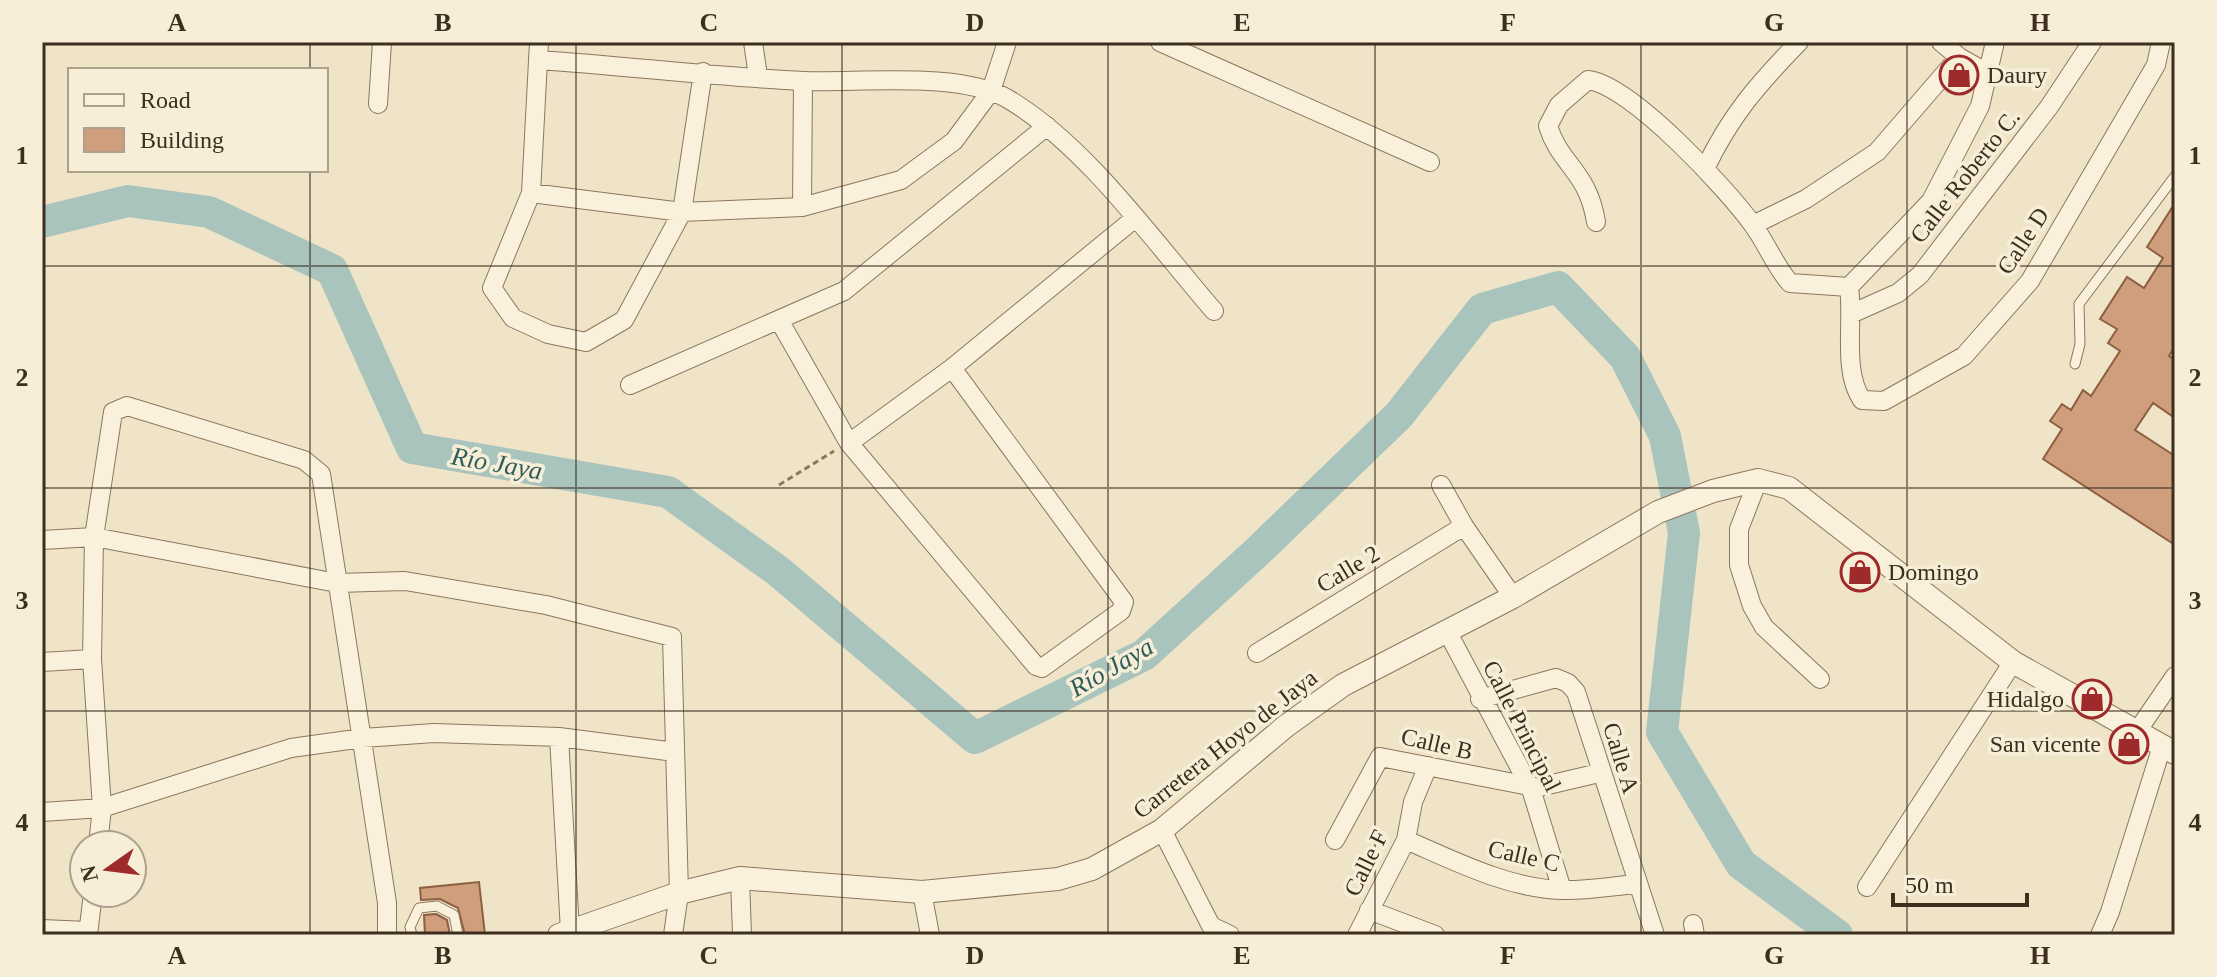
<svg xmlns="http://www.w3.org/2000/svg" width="2217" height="977" viewBox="0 0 2217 977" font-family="'Times New Roman',serif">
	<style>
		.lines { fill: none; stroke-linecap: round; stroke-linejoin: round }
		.river { stroke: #a9c4bc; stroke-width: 32 }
		.building { fill: #cf9f7d; stroke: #8d5f41; stroke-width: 2 }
		.service-casing { stroke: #8d765c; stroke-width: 11 }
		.minor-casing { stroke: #8d765c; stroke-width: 20 }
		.tertiary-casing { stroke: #8d765c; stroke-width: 24 }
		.path { stroke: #8d765c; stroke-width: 3; stroke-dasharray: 6 4; stroke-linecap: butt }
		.service { stroke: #faf1dc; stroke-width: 9 }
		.minor { stroke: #faf1dc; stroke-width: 18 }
		.tertiary { stroke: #faf1dc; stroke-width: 22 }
		.grid { fill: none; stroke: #3d2e20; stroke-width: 2; stroke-opacity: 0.55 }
		.labels { text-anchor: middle; stroke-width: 7; stroke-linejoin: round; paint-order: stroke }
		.poi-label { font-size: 24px; fill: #3d2e20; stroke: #f7eed8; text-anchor: start }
		.street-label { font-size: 24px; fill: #3d2e20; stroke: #f7eed8 }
		.water-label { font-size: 26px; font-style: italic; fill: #2f5d5a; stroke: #f7eed8 }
		.neatline { fill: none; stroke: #3d2e20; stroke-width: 3 }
		.grid-label { font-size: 26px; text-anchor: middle; font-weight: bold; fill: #3d2e20 }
	</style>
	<rect width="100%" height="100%" fill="#f0e4c8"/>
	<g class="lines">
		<path class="river" d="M 42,222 L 128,201 L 209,212 L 332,270 L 412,448 L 668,492 L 778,571 L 975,738 L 1144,655 L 1257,552 L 1399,415 L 1482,309 L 1558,287 L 1625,357 L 1665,436 L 1684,533 L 1662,732 L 1741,864 L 1837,935"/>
	</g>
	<path class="building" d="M 2175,203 L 2175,346 L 2169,356 L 2175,360 L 2175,418 L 2153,403 L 2135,430 L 2175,456 L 2175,545 L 2043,459 L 2062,429 L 2050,421 L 2062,404 L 2071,410 L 2083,390 L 2091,396 L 2120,351 L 2108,343 L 2117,329 L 2100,319 L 2127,277 L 2144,288 L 2163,258 L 2147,247 Z
		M 479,882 L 485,935 L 465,935 L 458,908 L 440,899 L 421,900 L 420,888 Z
		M 436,914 L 447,920 L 450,935 L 425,935 L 424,915 Z"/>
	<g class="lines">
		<defs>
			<path id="service" d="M 2075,364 L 2080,344 L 2079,304 L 2175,176
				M 412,935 L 410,927 L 419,908 L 437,906 L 454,915 L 458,935"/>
			<path id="minor" d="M 539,42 L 531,193 L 492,288 L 513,318 L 548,334 L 586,342 L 624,320 L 682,212 L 703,72
				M 753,42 L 758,76
				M 1160,42 L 1430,162
				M 1941,42 L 1959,57 L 1989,74
				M 538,60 C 627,66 716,77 804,81 C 860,83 960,71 1008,99 C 1086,145 1154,242 1214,311
				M 378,104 L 382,42
				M 1705,169 C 1730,116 1758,84 1799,42
				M 531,193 L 682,212 L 802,207 L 901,180 L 954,141 L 991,91 L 1007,42
				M 802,207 L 803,81
				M 1596,222 C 1588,171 1560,165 1548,126 L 1559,105 L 1588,80 C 1631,85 1727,189 1753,225 C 1767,244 1775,266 1790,283 L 1849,287
				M 1753,225 L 1806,199 L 1877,152 L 1959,57
				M 1849,287 C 1854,322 1842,371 1862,400 L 1884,401 L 1964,356 L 2030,281 L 2156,65 L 2161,42
				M 1849,287 L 1931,201 L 1980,106 L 1995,42
				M 1853,313 L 1898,293 L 1920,275 L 2049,107 L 2092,42
				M 779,320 L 849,443 L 1036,666 L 1042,668 L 1121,611 L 1124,602 L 952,368
				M 630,385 L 844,291 L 1047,126
				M 849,443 L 952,368 L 1134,219
				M 1758,480 L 1739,529 L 1739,565 L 1752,606 L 1764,627 L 1820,679
				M 1441,485 L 1464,526 L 1513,597
				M 42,540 L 94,537 L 337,583 L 405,581 L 546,605 L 672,637 L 679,893 L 673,935
				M 1447,631 L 1531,789 L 1562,890
				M 1257,653 L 1464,526
				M 42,662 L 92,659
				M 1480,699 L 1556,678 L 1568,683 L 1576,692 L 1655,935
				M 2138,730 L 2175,676
				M 559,737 L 570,931
				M 1531,789 L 1599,773
				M 42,812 L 102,808 L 98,845
				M 1162,830 L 1211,926 L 1230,935
				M 1335,840 L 1380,757 L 1529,786
				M 1406,840 C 1455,861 1507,888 1561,890 C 1586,891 1612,886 1637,884
				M 740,878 L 742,935
				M 1867,887 L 2013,662
				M 922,892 L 930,935
				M 1369,910 L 1435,935
				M 1693,924 L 1695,935
				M 42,929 L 88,931
				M 88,935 L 93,893
				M 387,935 L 387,903 L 321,474 L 304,460 L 127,406 L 113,412 L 94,537 L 92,659 L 102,808 L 291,748 L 363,738 L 434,733 L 559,737 L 675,752
				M 1357,935 L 1406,840 L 1413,802 L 1428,766
				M 2100,935 L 2110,912 L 2162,746"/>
			<path id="tertiary" d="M 559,935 L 679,893 L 740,878 L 922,892 L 1058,879 L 1092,869 L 1162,830 L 1286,726 L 1343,685 L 1513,597 L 1658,512 L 1713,491 L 1758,480 L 1789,488 L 2013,662 L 2175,753"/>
		</defs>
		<use href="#service" class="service-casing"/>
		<use href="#minor" class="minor-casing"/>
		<use href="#tertiary" class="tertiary-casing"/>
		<path class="path" d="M 779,485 L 834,451"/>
		<use href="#service" class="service"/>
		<use href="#minor" class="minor"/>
		<use href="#tertiary" class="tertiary"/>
	</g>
	<path class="grid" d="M 310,42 L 310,70M 576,42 L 576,935M 842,42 L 842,935M 1108,42 L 1108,935M 1375,42 L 1375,935M 1641,42 L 1641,935M 1907,42 L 1907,935M 310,170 L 310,935M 42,266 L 2175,266M 42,488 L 2175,488M 42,711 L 2175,711"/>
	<defs>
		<symbol id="shop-ring" viewBox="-11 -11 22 22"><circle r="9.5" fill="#f7eed8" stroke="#9e2a2b" stroke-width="1.5"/><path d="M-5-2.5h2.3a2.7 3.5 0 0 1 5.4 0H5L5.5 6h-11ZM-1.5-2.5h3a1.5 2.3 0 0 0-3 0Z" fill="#9e2a2b"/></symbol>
	</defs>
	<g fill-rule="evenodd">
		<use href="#shop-ring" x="1937" y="53" width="44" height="44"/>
		<use href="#shop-ring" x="1838" y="550" width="44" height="44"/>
		<use href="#shop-ring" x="2070" y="677" width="44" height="44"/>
		<use href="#shop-ring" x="2107" y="722" width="44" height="44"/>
	</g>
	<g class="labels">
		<g class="poi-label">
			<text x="1987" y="83">Daury</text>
			<text x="1888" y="580">Domingo</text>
			<text x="2064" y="707" text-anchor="end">Hidalgo</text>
			<text x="2101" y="752" text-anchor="end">San vicente</text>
		</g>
		<g class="street-label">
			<text transform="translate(1965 176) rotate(-52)" y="8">Calle Roberto C.</text>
			<text transform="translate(2023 241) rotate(-57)" y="8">Calle D</text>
			<text transform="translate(1348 569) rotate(-31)" y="8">Calle 2</text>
			<text transform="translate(1522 726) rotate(63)" y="8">Calle Principal</text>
			<text transform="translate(1225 744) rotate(-38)" y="8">Carretera Hoyo de Jaya</text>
			<text transform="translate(1437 744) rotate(13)" y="8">Calle B</text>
			<text transform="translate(1621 758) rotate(73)" y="8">Calle A</text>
			<text transform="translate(1524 856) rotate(13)" y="8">Calle C</text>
			<text transform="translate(1366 863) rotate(-64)" y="8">Calle F</text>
		</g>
		<g class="water-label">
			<text transform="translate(497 463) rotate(10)" y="9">Río Jaya</text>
			<text transform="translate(1111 667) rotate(-30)" y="9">Río Jaya</text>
		</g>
	</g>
	<rect width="2217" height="977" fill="none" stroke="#f7eed8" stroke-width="88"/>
	<rect x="68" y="68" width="260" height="104" fill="#f7eed8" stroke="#ada18e" stroke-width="2"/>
	<rect x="84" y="94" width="40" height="12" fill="#faf1dc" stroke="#ada18e" stroke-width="2"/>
	<text x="140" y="108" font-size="24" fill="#3d2e20">Road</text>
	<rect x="84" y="128" width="40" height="24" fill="#cf9f7d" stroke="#ada18e" stroke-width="2"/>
	<text x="140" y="148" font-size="24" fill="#3d2e20">Building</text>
	<g transform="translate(108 869) rotate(256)"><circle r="38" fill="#f7eed8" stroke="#ada18e" stroke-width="2"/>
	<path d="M0-6L14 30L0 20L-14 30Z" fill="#9e2a2b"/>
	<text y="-12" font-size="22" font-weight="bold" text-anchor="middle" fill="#3d2e20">N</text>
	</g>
	<path d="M1893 893v12h134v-12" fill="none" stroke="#3d2e20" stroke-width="4"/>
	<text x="1905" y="893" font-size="24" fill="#3d2e20" stroke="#f7eed8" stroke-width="6" paint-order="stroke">50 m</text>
	<rect x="44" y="44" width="2129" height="889" class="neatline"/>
	<g class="grid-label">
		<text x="177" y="31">A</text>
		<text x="443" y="31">B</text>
		<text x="709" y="31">C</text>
		<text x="975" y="31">D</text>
		<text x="1242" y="31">E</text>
		<text x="1508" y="31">F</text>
		<text x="1774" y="31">G</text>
		<text x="2040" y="31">H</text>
		<text x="22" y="164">1</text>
		<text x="2195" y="164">1</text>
		<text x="22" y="386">2</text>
		<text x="2195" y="386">2</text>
		<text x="22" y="609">3</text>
		<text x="2195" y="609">3</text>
		<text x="22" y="831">4</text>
		<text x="2195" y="831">4</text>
		<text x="177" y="964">A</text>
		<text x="443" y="964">B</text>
		<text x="709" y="964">C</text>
		<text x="975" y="964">D</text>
		<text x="1242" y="964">E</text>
		<text x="1508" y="964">F</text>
		<text x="1774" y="964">G</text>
		<text x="2040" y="964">H</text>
	</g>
</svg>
